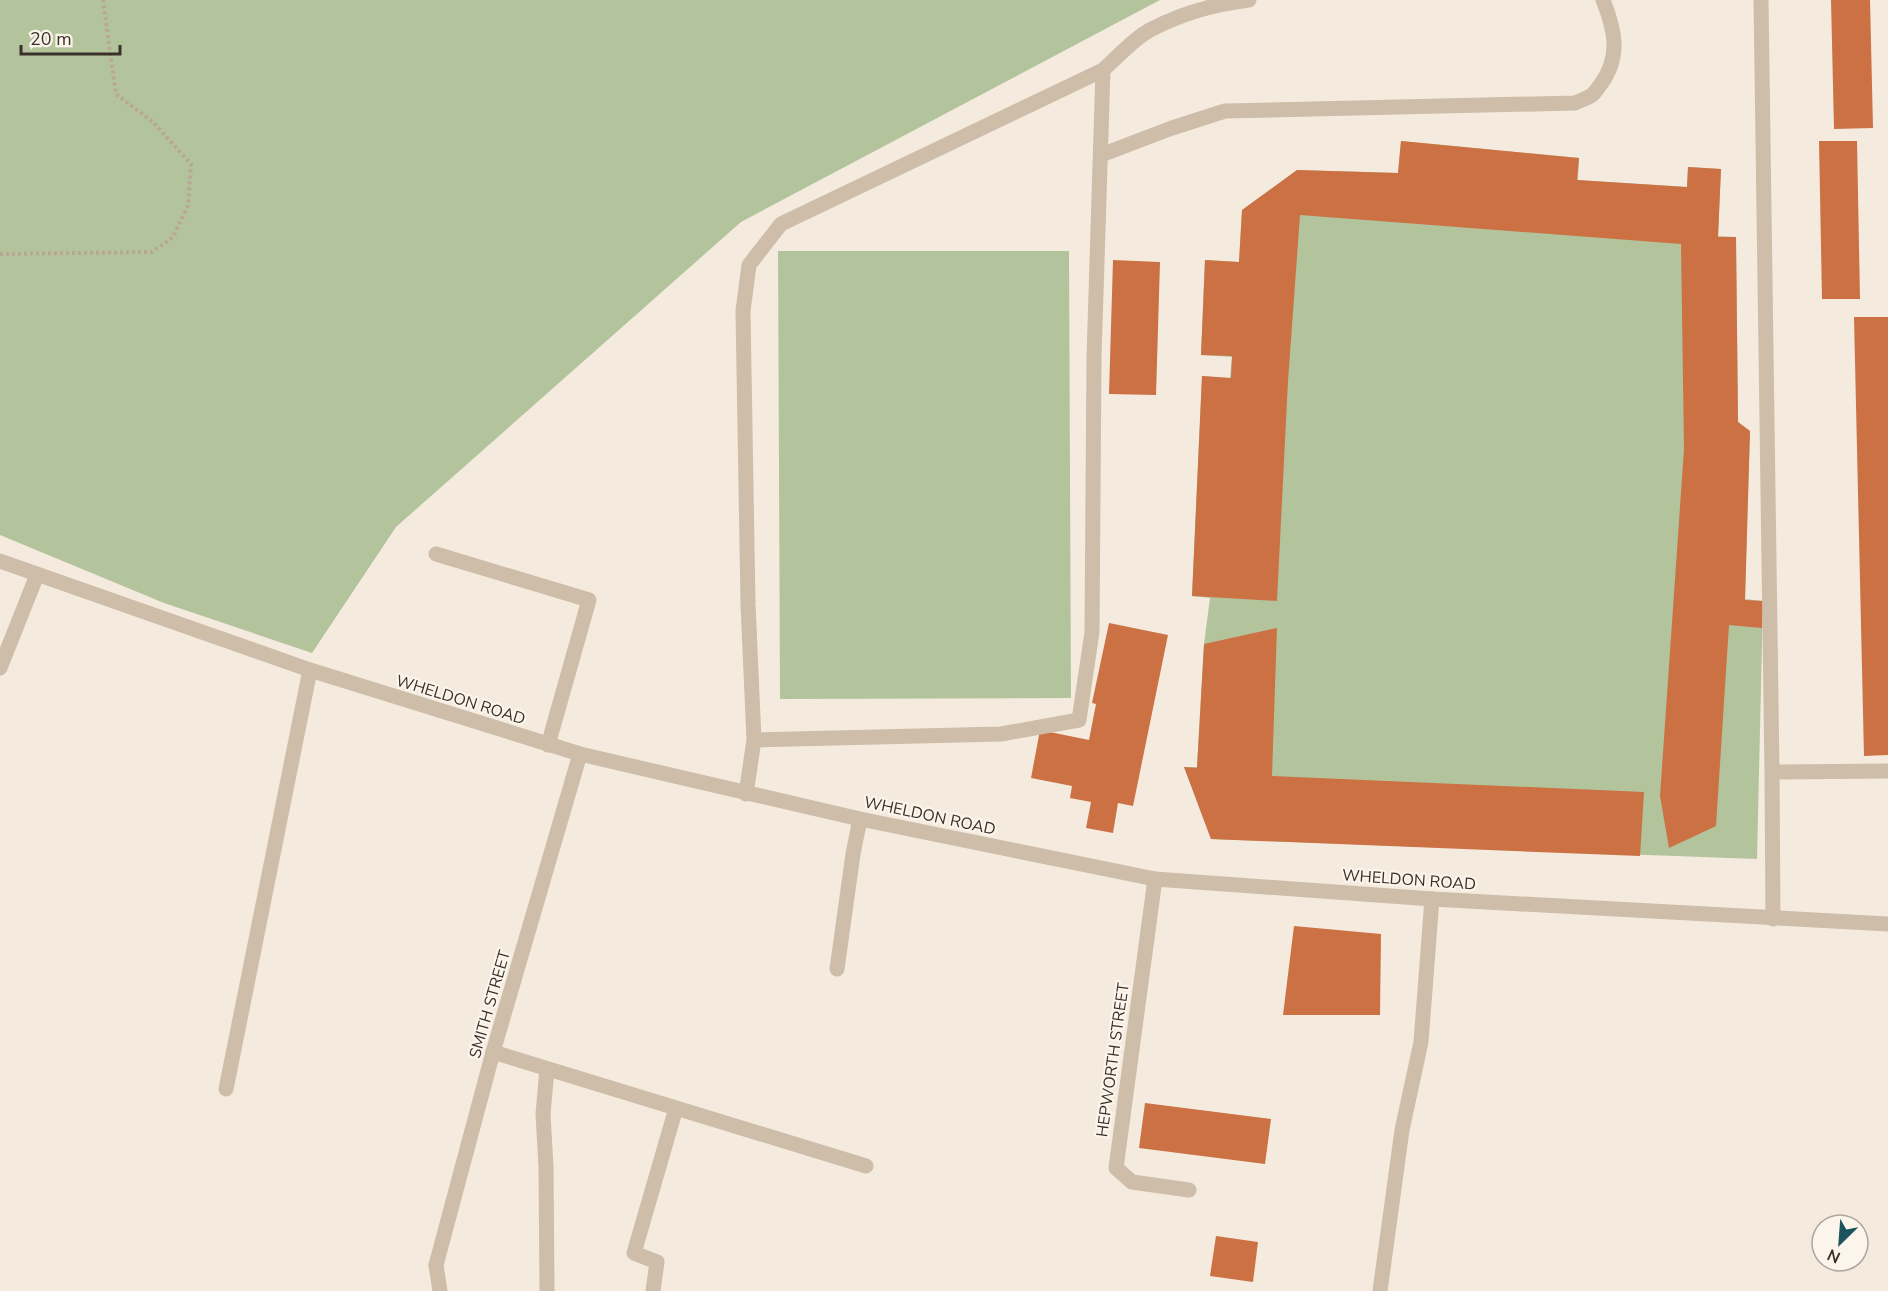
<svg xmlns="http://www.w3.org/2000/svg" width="1888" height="1291" viewBox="0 0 1888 1291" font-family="'Nunito Sans',sans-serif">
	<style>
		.green { fill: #b3c49d }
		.building { fill: #cc7144 }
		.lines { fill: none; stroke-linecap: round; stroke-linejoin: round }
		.path { stroke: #b9a793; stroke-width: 4; stroke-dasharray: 3 3; stroke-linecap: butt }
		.service { stroke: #cdbda9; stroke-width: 15 }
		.minor { stroke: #cdbda9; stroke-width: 15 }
		.tertiary { stroke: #cdbda9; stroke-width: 15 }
		.labels { text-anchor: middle; stroke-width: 4.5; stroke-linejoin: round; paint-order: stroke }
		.street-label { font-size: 16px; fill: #3a3029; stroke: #fbf5eb }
	</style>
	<rect width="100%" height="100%" fill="#f4ebde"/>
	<path class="green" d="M 0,0 L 1160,0 L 741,222 L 396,527 L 312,653 L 164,603 L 0,535 Z
		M 1401,141 L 1579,158 L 1578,180 L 1687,187 L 1688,167 L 1721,169 L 1718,236 L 1736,237 L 1738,422 L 1750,431 L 1745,599 L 1763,601 L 1757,859 L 1211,839 L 1184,767 L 1197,767 L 1204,644 L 1210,598 L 1192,596 L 1202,376 L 1230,378 L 1232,357 L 1201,355 L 1205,260 L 1239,262 L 1242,210 L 1297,170 L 1398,173 Z
		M 778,251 L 1069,251 L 1071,698 L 780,699 Z"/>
	<path class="building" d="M 1831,0 L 1870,0 L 1873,128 L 1834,129 Z
		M 1401,141 L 1579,158 L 1577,180 L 1687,187 L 1688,167 L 1721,169 L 1718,237 L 1736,237 L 1738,422 L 1750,431 L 1745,600 L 1763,601 L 1762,628 L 1729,625 L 1716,826 L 1669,848 L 1660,796 L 1684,449 L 1681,244 L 1300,215 L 1288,381 L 1277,601 L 1192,596 L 1202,376 L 1231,378 L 1232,356 L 1201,355 L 1205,260 L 1239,262 L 1242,210 L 1297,170 L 1398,173 Z
		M 1819,141 L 1857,141 L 1860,299 L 1822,299 Z
		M 1113,260 L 1160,262 L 1156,395 L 1109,394 Z
		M 1854,317 L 1888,317 L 1888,755 L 1864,756 Z
		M 1109,623 L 1168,635 L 1133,806 L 1118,803 L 1113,833 L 1086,828 L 1091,802 L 1070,798 L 1072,786 L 1031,778 L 1040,730 L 1089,740 L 1096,704 L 1092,703 Z
		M 1277,628 L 1272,776 L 1644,792 L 1640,856 L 1211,839 L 1184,767 L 1197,768 L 1204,644 Z
		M 1294,926 L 1381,934 L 1380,1015 L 1283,1015 Z
		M 1145,1103 L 1271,1119 L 1265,1164 L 1139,1148 Z
		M 1216,1236 L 1258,1242 L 1253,1282 L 1210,1276 Z"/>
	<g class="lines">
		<path class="path" d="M 0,254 L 152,252 L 173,237 L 188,206 L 191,164 L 153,122 L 116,94 L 103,0"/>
		<path class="service" d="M 1761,0 L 1772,772 L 1888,771
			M 1103,70 C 1118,57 1133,39 1150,30 C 1180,14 1216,4 1249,0
			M 1101,155 L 1172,128 L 1225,111 L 1575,103 C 1581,100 1588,98 1592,95 C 1596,92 1598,87 1601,84 C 1621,56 1615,30 1603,0
			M 436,554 L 589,600 L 548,745
			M 0,668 L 37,575
			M 1772,772 L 1773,919
			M 746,794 L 754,740 L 748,604 L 743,311 L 749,265 L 781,224 L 1103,70 L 1094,358 L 1092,632 L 1079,720 L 1001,734 L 754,740
			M 837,969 L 853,854 L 860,819
			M 493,1052 L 866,1166
			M 226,1089 L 310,670
			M 436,1265 L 440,1291
			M 547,1291 L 546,1167 L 543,1114 L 547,1069
			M 653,1291 L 657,1262 L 634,1253 L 676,1108
			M 1380,1291 L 1402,1130 L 1421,1042 L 1432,899"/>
		<path class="minor" d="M 1155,879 L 1116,1168 L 1132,1182 L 1189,1190
			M 436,1265 L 493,1052 L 580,754"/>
		<path class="tertiary" d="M 0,561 L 310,670 L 580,754 L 860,819 L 1155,879 L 1432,899 L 1888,924"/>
	</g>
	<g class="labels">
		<g class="street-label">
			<text transform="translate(461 699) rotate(17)" y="6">WHELDON ROAD</text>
			<text transform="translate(930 815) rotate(12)" y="6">WHELDON ROAD</text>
			<text transform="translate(1409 879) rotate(4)" y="6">WHELDON ROAD</text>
			<text transform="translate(489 1004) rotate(-74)" y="6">SMITH STREET</text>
			<text transform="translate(1112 1060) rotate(-82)" y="6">HEPWORTH STREET</text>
		</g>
	</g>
	<g transform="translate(1840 1243) rotate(205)"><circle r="28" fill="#fbf5eb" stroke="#aea69d" stroke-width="1.5"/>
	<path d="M0-4.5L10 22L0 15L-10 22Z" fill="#1c545e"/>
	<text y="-9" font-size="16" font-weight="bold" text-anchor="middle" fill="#3a3029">N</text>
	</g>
	<path d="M21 45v9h99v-9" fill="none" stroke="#3a3029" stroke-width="3"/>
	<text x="30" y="45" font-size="18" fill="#3a3029" stroke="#fbf5eb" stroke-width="4.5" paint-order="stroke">20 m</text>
</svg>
